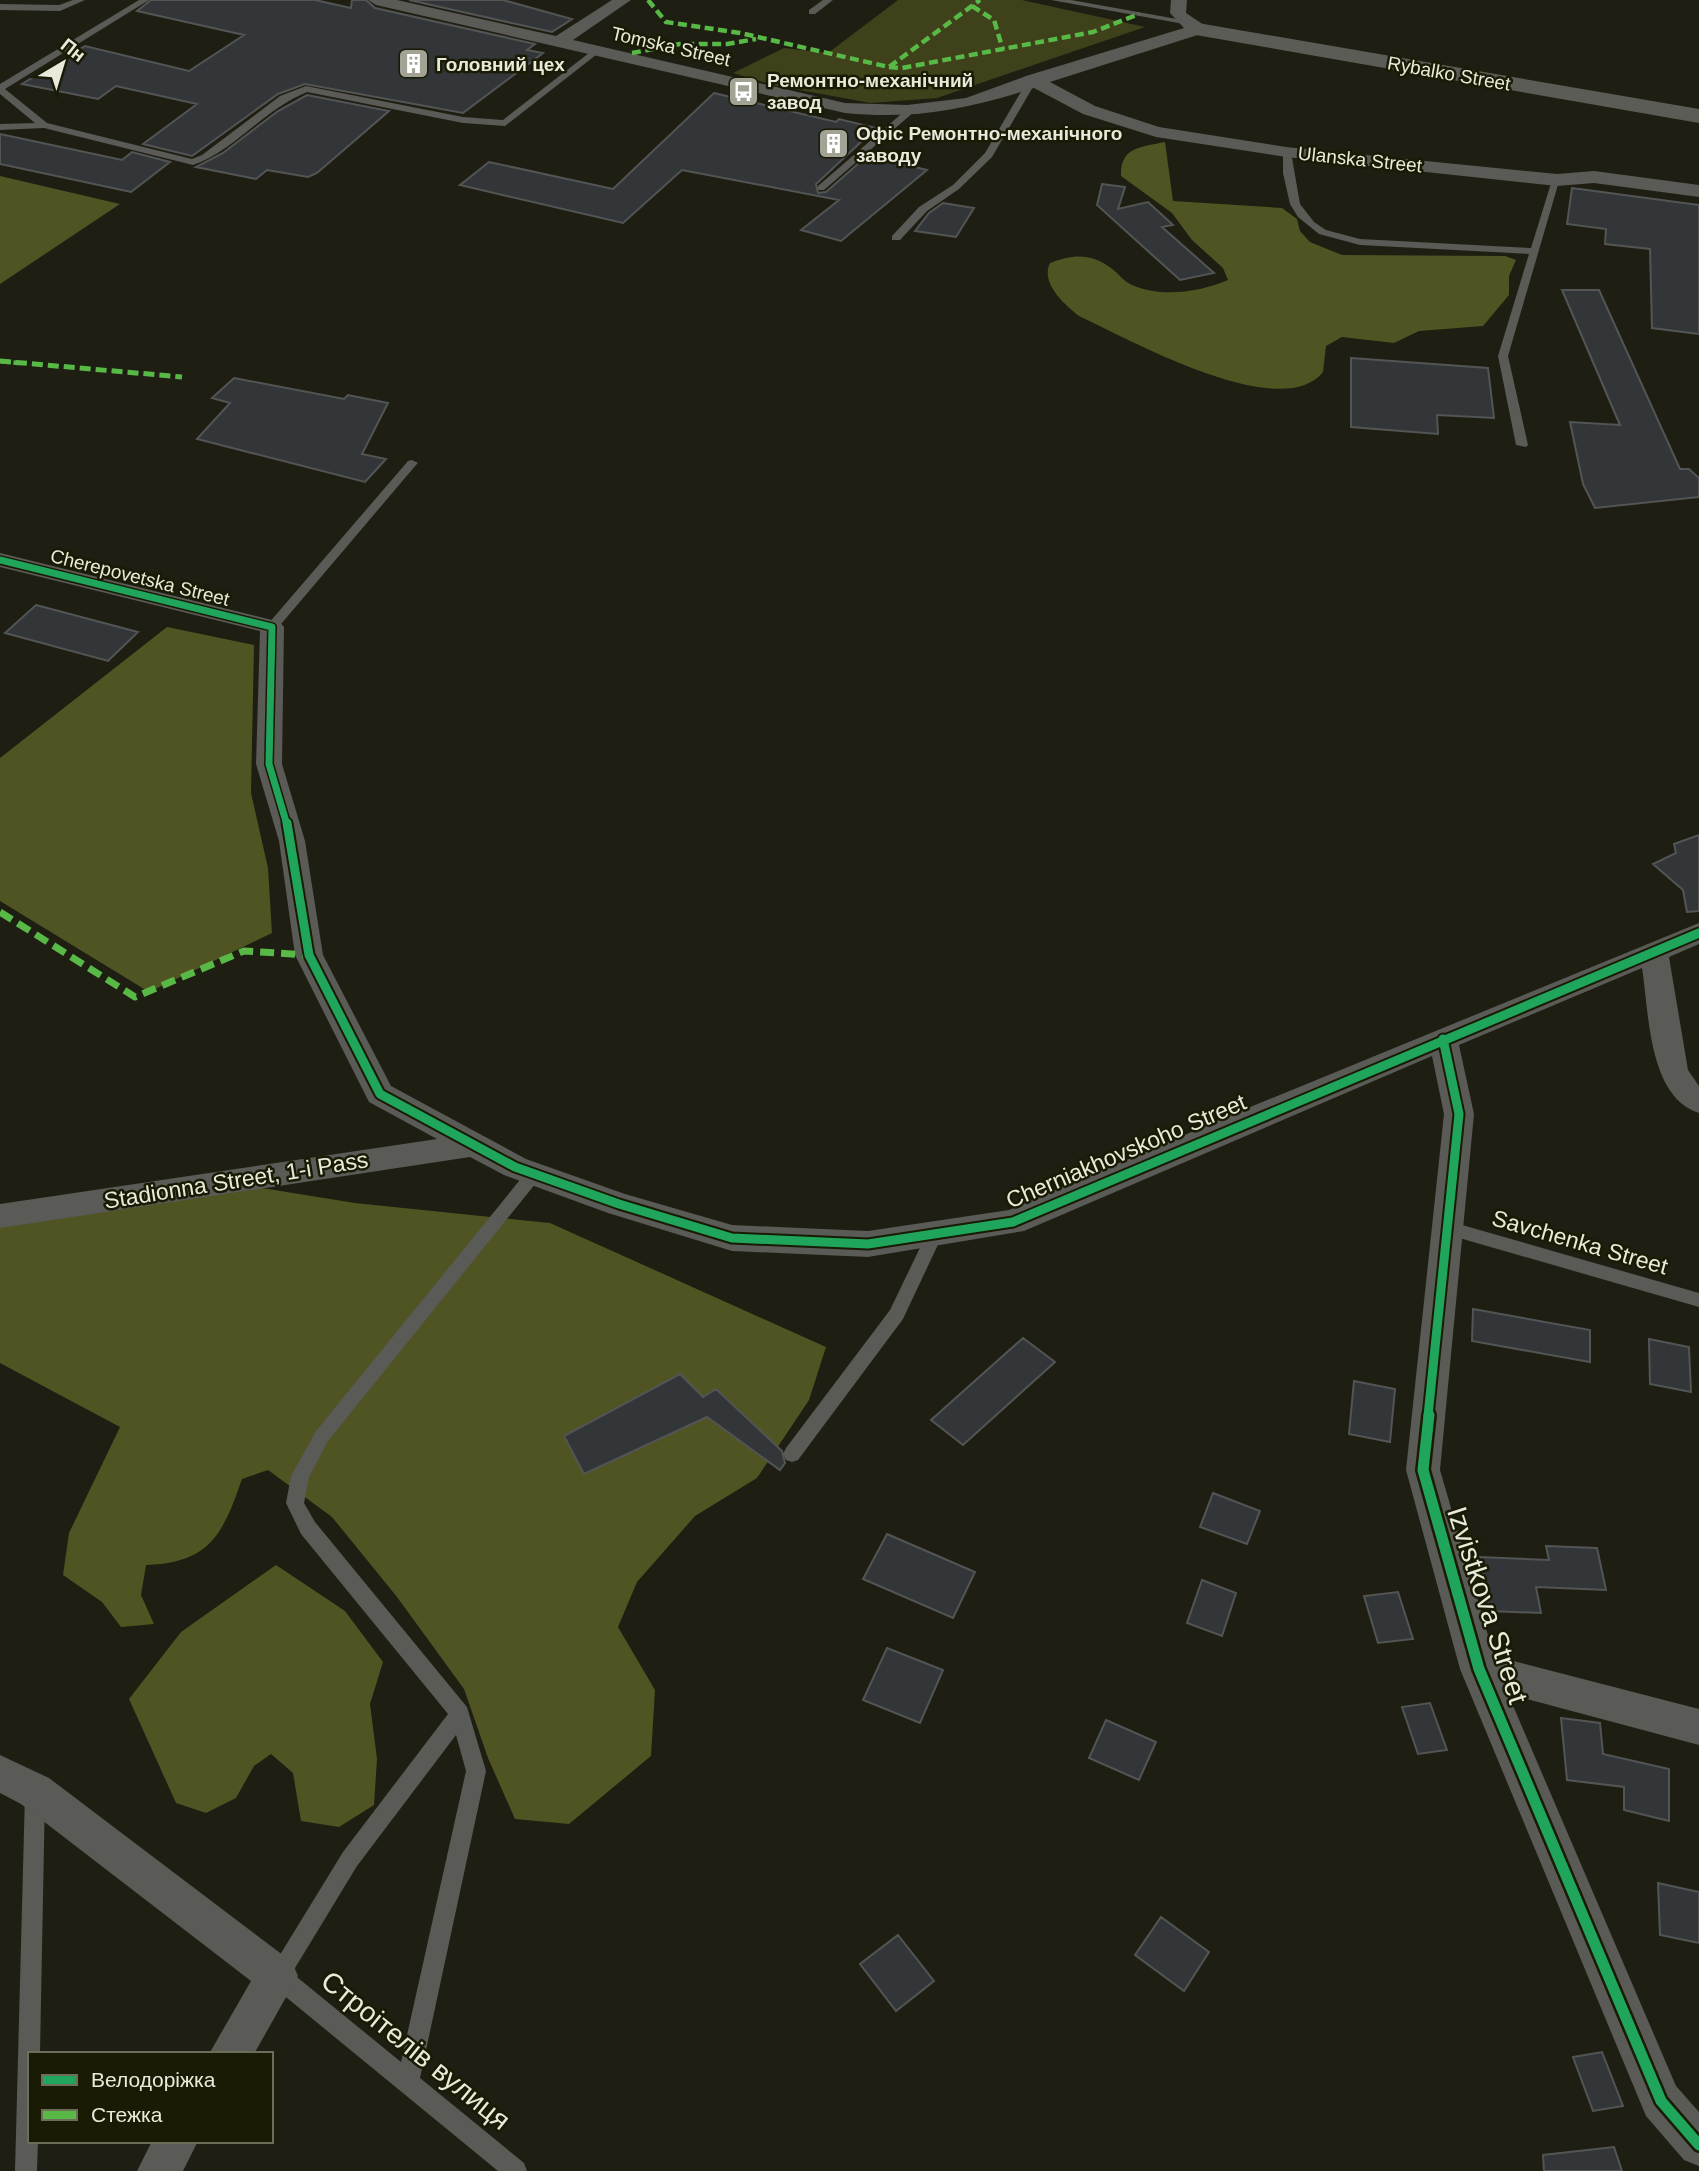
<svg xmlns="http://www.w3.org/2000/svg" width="1699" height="2171" viewBox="0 0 1699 2171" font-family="Arial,sans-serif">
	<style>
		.green { fill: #3f411b }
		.forest { fill: #505322 }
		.building { fill: #333638; stroke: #535555; stroke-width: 2 }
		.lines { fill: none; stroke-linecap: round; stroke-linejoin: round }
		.lane { fill: #5a5a56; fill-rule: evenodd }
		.street { fill: #5a5a56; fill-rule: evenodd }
		.secondary { fill: #5c5c56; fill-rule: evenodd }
		.quiet-far2 { stroke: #58b947; stroke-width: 4.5; stroke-dasharray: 9 4.5; stroke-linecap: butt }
		.quiet-far1 { stroke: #58b947; stroke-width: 5; stroke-dasharray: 11 5; stroke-linecap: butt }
		.quiet { stroke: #58b947; stroke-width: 7; stroke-dasharray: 14 7; stroke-linecap: butt }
		.cycleway-far2-casing { stroke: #191b04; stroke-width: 10 }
		.cycleway-far1-casing { stroke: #191b04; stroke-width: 13 }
		.cycleway-casing { stroke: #191b04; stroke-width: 16 }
		.cycleway-far2 { stroke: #20a55d; stroke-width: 7 }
		.cycleway-far1 { stroke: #20a55d; stroke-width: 9 }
		.cycleway { stroke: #20a55d; stroke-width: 11 }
		.labels { text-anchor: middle; stroke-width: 5; stroke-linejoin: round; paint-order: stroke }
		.far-street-label { font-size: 19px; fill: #e9eadb; stroke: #191b04 }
		.far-poi-label { font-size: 19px; font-weight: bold; fill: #e9eadb; stroke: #191b04; text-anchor: start }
		.street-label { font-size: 23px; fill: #e9eadb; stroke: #191b04 }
		.near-street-label { font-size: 28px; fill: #e9eadb; stroke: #191b04 }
	</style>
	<rect width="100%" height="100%" fill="#1e1e12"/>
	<path class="green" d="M 898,0 L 1022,0 L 1145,27 L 937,98 L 871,103 L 777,86 L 733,73 L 784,48 L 828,53 Z"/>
	<path class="forest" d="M 1165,142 L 1173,201 L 1282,208 L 1297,219 L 1300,231 L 1310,242 L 1342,255 L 1505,256 L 1516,260 L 1509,276 L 1509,295 L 1483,326 L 1419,331 L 1394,343 L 1342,337 L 1326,346 L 1323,372 C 1281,425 1127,338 1079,316 C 1065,305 1040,283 1050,263 C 1073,254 1091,253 1111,268 C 1118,273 1124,282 1132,285 C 1161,298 1200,292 1228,280 L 1223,268 L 1192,240 L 1172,213 L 1121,176 C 1120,147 1141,147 1165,142 Z
		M 0,176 L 120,204 L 0,284 Z
		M 167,627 L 254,645 L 251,793 L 268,868 L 272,933 L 149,992 L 0,901 L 0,758 Z
		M 230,1183 L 355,1203 L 550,1223 L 826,1347 L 809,1400 L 757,1478 L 695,1516 L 637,1582 L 618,1627 L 655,1690 L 651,1756 L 569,1824 L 515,1819 L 488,1758 L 464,1689 L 397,1597 L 332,1517 L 268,1470 L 242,1479 C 223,1534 210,1563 146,1565 L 141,1595 L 154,1624 L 121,1627 L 102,1602 L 63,1575 L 69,1533 L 120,1427 L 0,1363 L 0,1218 Z
		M 276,1565 L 345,1611 L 383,1662 L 370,1704 L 377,1759 L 374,1805 L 339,1827 L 301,1821 L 293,1773 L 271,1754 L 254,1766 L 236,1798 L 206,1813 L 176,1803 L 129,1699 L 181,1632 Z"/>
	<path class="building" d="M 151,0 L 315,0 L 351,8 L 352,0 L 366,0 L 375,8 L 535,44 L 527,50 L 543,53 L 463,113 L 305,84 L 278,94 L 192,156 L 143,144 L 197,104 L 116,86 L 98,99 L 22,84 L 85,46 L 189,71 L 244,35 L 137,11 Z
		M 409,0 L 503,0 L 572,19 L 552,32 Z
		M 714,93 L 836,122 L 839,119 L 876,128 L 816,184 L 818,193 L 826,192 L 868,155 L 927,170 L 841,241 L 801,230 L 839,200 L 682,170 L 623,223 L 460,185 L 489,162 L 613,189 Z
		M 307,95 L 389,111 L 317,173 L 308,177 L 267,170 L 256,179 L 196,167 L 223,153 L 278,111 Z
		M 0,134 L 122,160 L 132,152 L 170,162 L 131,192 L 0,164 Z
		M 1102,184 L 1125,187 L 1118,209 L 1148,202 L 1173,225 L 1162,227 L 1214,273 L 1180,280 L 1097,205 Z
		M 1572,188 L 1699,205 L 1699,334 L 1652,328 L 1650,249 L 1605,244 L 1606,229 L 1567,224 Z
		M 943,203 L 974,208 L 956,237 L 915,231 L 929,213 Z
		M 1562,290 L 1599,290 L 1680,469 L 1689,469 L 1699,478 L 1699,497 L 1595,508 L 1583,484 L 1570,422 L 1620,425 Z
		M 1351,358 L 1488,368 L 1494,418 L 1437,415 L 1438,434 L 1351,427 Z
		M 234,378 L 344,399 L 348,395 L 388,403 L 362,454 L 386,459 L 365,482 L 197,439 L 230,403 L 212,398 Z
		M 36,605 L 138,632 L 108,661 L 5,633 Z
		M 1699,835 L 1699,911 L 1687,912 L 1683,890 L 1653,864 L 1676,853 L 1674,844 Z
		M 1473,1309 L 1590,1330 L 1590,1362 L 1472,1341 Z
		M 1023,1338 L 1055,1362 L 963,1445 L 931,1420 Z
		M 1649,1339 L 1689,1347 L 1691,1392 L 1650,1384 Z
		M 680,1374 L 703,1397 L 716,1389 L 782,1451 L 785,1463 L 780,1470 L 707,1417 L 584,1474 L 564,1436 Z
		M 1354,1381 L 1395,1389 L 1390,1442 L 1349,1434 Z
		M 1213,1493 L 1260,1511 L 1247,1544 L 1200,1527 Z
		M 887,1534 L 975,1572 L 953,1618 L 863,1579 Z
		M 1546,1546 L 1597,1548 L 1606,1590 L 1536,1587 L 1541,1613 L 1489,1611 L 1480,1557 L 1549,1560 Z
		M 1202,1580 L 1236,1593 L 1222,1636 L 1187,1623 Z
		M 1398,1592 L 1413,1639 L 1378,1643 L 1364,1596 Z
		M 887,1648 L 943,1670 L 920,1723 L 863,1700 Z
		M 1430,1703 L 1447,1750 L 1418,1754 L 1402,1707 Z
		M 1561,1718 L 1600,1723 L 1603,1754 L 1669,1769 L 1669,1821 L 1624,1810 L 1624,1787 L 1567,1780 Z
		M 1106,1720 L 1156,1742 L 1139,1780 L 1089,1758 Z
		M 1658,1883 L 1699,1892 L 1699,1943 L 1660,1935 Z
		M 1161,1917 L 1209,1952 L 1184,1991 L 1135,1955 Z
		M 898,1935 L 934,1981 L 896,2011 L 860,1964 Z
		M 1602,2052 L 1623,2106 L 1593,2111 L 1573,2057 Z
		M 1614,2147 L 1622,2171 L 1544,2171 L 1543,2155 Z"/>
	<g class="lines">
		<path class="lane" d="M 73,0 L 85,0 L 60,11 L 0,10 L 0,4 L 59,5 Z
			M 139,0 L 149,0 L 5,89 L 47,123 L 192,159 L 202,155 L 280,96 L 306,86 L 463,117 L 503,120 L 594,49 L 601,51 L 505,126 L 463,123 L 307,92 C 264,109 233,152 193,165 L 44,128 L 0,130 L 0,124 L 35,123 L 0,94 L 0,84 Z
			M 823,0 L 833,0 L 815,14 L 809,14 L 809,10 Z
			M 1051,0 L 1071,0 L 1188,21 L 1184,24 Z
			M 1029,78 L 1037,80 L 992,157 L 959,189 L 927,211 L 900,240 L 892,240 L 892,236 L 919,207 L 953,185 L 985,153 Z
			M 907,109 L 915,111 L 824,190 L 818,190 L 818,186 Z
			M 1283,150 L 1291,152 L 1300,204 L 1314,222 L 1326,230 L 1360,239 L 1531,248 L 1552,180 L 1560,178 L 1508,356 L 1528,445 L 1526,447 L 1516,445 L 1498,356 L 1529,254 L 1360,245 L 1319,234 L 1298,217 L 1290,204 L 1283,173 Z
			M 412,460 L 418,463 L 416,465 L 276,630 L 268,630 L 268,624 L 408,461 Z
			M 534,1168 L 540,1170 L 542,1174 L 540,1178 L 328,1441 L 309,1477 L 304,1503 L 315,1522 L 467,1707 L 486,1771 L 420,2078 L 524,2163 L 527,2171 L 498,2171 L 270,1984 L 267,1976 L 343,1852 L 448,1714 L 301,1534 L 286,1503 L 291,1476 L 316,1431 L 528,1170 ZM 456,1735 L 466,1771 L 401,2062 L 292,1973 L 357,1866 Z
			M 1448,1221 L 1699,1293 L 1699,1307 L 1442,1233 L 1440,1228 L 1442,1223 Z
			M 935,1227 L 941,1229 L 943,1234 L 903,1319 L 798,1460 L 792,1462 L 786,1460 L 783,1454 L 786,1448 L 890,1310 L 929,1229 Z
			M 35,1783 L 42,1786 L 45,1793 L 40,2054 L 30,2054 L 30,2141 L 38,2141 L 37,2171 L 15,2171 L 25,1793 L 28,1786 Z"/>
		<path class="street" d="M 368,0 L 397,0 L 556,36 L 612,0 L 631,0 L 573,40 L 845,103 L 907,105 L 966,98 L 1026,76 L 1184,28 L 1170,13 L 1171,0 L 1187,0 L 1186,13 L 1204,25 L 1204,33 L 1050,82 L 1095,106 L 1159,127 L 1286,147 L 1557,174 L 1594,171 L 1699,185 L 1699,197 L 1594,183 L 1557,186 L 1286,157 L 1156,137 L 1083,114 L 1034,88 C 967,109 915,120 845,113 L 376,5 Z
			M 0,553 L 280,622 L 284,627 L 282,764 L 305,841 L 323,955 L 391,1086 L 526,1159 L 625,1194 L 732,1225 L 868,1231 L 1009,1210 L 1243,1110 L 1699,923 L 1699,944 L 1669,957 L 1688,1070 L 1699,1086 L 1699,1113 C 1648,1097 1649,1012 1642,968 L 1459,1045 L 1474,1114 L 1440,1470 L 1494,1656 L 1699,1709 L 1699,1745 L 1508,1694 L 1676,2086 L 1699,2112 L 1699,2166 L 1684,2160 L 1646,2116 L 1460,1669 L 1406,1470 L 1444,1114 L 1432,1056 L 1024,1231 L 868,1257 L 732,1251 L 608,1213 L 504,1175 L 470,1157 L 0,1228 L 0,1204 L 437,1139 L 369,1102 L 295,955 L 279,841 L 256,764 L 260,631 L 0,567 Z
			M 0,1755 L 49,1778 L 292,1962 L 298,1976 L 254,2054 L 209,2054 L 251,1981 L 21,1804 L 0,1793 Z
			M 152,2141 L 198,2141 L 183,2171 L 137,2171 Z"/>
		<path class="secondary" d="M 1198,23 L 1699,109 L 1699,123 L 1190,34 L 1187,29 Z"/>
		<path class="quiet-far2" d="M 648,0 L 666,22 L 740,33 L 889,67 L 980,0
			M 972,6 L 994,20 L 1003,50
			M 632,53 L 680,44 L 727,44 L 756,39
			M 889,67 L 902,68 L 1093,32 L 1139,14
			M 0,361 L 19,363"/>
		<path class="quiet-far1" d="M 0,361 L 182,377"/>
		<path class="quiet" d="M 0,912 L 135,997 L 244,951 L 309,955"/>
		<defs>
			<path id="cycleway-far2" d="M 0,560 L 272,627 L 269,764 L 287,825"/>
			<path id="cycleway-far1" d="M 287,823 L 309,955 L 380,1094 L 515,1167 L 619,1204 L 732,1238 L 868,1244 L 1013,1222 L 1699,933
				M 1428,1416 L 1459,1114 L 1443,1039"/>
			<path id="cycleway" d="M 1429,1415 L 1423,1470 L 1479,1669 L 1661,2101 L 1699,2145"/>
		</defs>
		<use href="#cycleway-far2" class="cycleway-far2-casing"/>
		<use href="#cycleway-far1" class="cycleway-far1-casing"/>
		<use href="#cycleway" class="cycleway-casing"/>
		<use href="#cycleway-far2" class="cycleway-far2"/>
		<use href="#cycleway-far1" class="cycleway-far1"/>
		<use href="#cycleway" class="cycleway"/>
	</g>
	<defs>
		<symbol id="building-square" viewBox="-11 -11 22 22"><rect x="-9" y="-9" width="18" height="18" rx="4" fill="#a2a395" stroke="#191b04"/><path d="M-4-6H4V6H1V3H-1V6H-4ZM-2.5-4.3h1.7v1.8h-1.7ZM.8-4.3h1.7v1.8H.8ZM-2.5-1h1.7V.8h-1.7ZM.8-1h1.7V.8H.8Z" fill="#fff"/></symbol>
		<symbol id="bus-square" viewBox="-11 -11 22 22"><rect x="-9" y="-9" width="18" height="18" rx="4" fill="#a2a395" stroke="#191b04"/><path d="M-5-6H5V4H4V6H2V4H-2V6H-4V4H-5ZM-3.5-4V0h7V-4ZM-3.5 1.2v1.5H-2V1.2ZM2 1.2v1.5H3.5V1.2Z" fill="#fff"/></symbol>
	</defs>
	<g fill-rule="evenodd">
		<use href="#building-square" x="396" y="46" width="35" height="35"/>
		<use href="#bus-square" x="726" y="74" width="35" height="35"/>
		<use href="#building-square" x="816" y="126" width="35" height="35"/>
	</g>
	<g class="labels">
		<g class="far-street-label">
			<text transform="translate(671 46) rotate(13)" y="7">Tomska Street</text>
			<text transform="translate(1449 73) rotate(10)" y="7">Rybalko Street</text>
			<text transform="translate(1360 159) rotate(6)" y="7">Ulanska Street</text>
			<text transform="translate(140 577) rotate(14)" y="7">Cherepovetska Street</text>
		</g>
		<g class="far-poi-label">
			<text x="436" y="71">Головний цех</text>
			<text x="767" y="87">Ремонтно-механічний<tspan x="767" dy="22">завод</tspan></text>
			<text x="856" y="140">Офіс Ремонтно-механічного<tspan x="856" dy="22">заводу</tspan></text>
		</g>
		<g class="street-label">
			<text transform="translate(1126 1151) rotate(-23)" y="8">Cherniakhovskoho Street</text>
			<text transform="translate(236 1180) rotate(-9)" y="8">Stadionna Street, 1-i Pass</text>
			<text transform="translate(1580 1242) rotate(16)" y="8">Savchenka Street</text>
		</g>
		<g class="near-street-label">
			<text transform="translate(1488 1605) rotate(72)" y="10">Izvistkova Street</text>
			<text transform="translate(416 2050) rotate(39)" y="10">Строiтелiв вулиця</text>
		</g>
	</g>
	<rect x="28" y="2052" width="245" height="91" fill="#191b04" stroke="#6c6e5a" stroke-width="2"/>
	<rect x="42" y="2075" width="35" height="10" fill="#20a55d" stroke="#6c6e5a" stroke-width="2"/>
	<text x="91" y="2087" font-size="21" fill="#e9eadb">Велодоріжка</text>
	<rect x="42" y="2110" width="35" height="10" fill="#58b947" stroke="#6c6e5a" stroke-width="2"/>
	<text x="91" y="2122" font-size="21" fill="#e9eadb">Стежка</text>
	<g transform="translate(63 63) rotate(38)" stroke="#191b04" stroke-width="5" paint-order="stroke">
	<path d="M0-5L12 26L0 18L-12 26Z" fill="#e9eadb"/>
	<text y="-10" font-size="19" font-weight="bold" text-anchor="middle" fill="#e9eadb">Пн</text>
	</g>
</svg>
